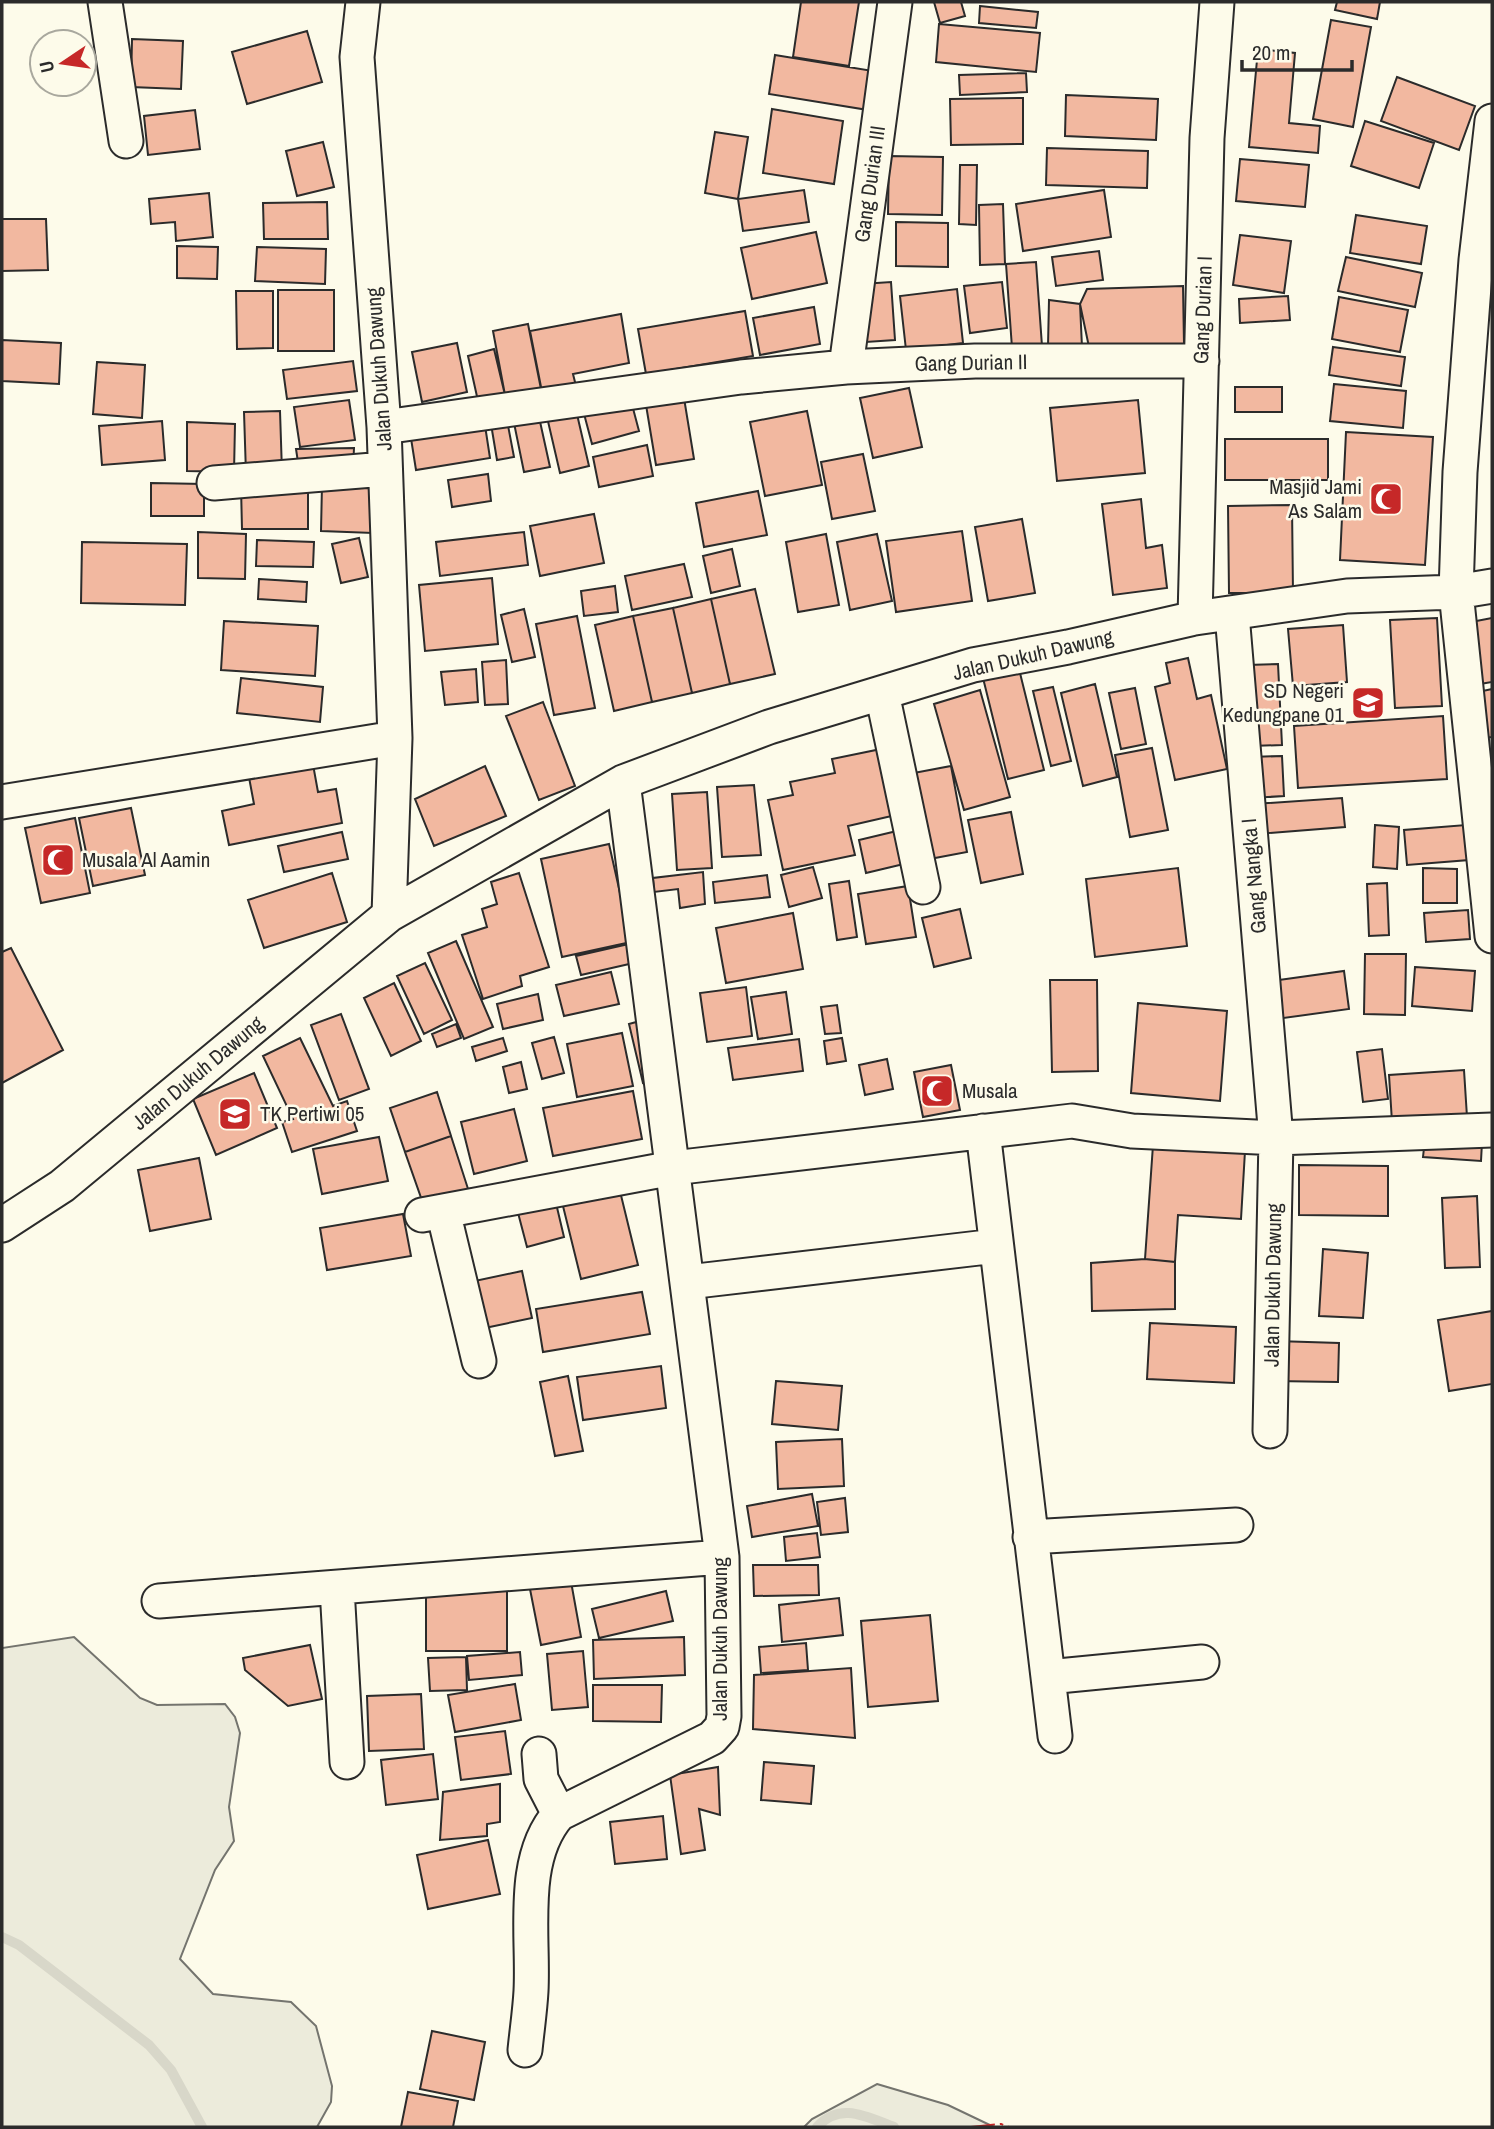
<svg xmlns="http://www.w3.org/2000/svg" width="1494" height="2129" viewBox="0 0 1494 2129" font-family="'Archivo Narrow',sans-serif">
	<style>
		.green { fill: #ecebdb; stroke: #74746e; stroke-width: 2 }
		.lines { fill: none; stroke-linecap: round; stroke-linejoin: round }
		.stream { stroke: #d8d7c9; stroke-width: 10 }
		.building { fill: #f2b8a0; stroke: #2b2b2b; stroke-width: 2 }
		.minor-casing { stroke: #2b2b2b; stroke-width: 37 }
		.minor { stroke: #fdfbea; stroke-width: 33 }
		.power { stroke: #c62828; stroke-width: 2; stroke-dasharray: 24 5 3.5 5; stroke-linecap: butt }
		.labels { text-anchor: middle; stroke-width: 5; stroke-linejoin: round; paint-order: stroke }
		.street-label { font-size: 21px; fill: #2b2b2b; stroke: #fdfbea }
		.poi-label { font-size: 21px; fill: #2b2b2b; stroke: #fdfbea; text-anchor: start }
	</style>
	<rect width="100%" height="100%" fill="#fdfbea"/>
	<path class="green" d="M 74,1637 L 140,1698 L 157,1705 L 225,1704 L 235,1717 L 240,1733 L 229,1807 L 234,1841 L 215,1870 L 180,1959 L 213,1994 L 291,2002 L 316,2026 L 332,2086 L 331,2102 L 317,2127 L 2,2127 L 2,1648 Z
		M 877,2084 L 948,2105 L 994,2127 L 804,2127 L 812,2119 Z"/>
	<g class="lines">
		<path class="stream" d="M 2,1937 L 19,1945 L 149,2045 L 171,2070 L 202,2127
			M 817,2127 C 840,2101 867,2117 894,2127"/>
	</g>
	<path class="building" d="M 801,2 L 859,2 L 849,66 L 793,57 Z
		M 934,2 L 961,2 L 965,16 L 940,23 Z
		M 1337,2 L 1380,2 L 1377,19 L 1335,10 Z
		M 980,6 L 1038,12 L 1036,28 L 979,23 Z
		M 1331,20 L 1371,27 L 1353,127 L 1313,119 Z
		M 939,24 L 1040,33 L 1036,72 L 936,62 Z
		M 307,31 L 322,82 L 247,104 L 232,52 Z
		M 132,39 L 183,41 L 181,89 L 131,87 Z
		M 1258,49 L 1295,53 L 1289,123 L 1320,126 L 1318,153 L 1249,147 Z
		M 775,55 L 873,71 L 868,110 L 769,94 Z
		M 1026,73 L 1027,92 L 960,95 L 959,75 Z
		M 1397,77 L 1475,106 L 1459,150 L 1381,121 Z
		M 1066,95 L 1158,99 L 1156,140 L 1065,136 Z
		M 1023,98 L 1023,144 L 951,145 L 950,99 Z
		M 772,109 L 843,121 L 834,184 L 763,173 Z
		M 195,110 L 200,149 L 148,155 L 144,116 Z
		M 1365,121 L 1434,143 L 1419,188 L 1351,166 Z
		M 715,132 L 748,137 L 738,199 L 705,193 Z
		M 323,142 L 334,187 L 297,196 L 286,151 Z
		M 1047,148 L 1148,151 L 1147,188 L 1046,185 Z
		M 889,156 L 943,157 L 942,215 L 888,214 Z
		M 1240,159 L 1309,165 L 1305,207 L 1236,201 Z
		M 960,165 L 977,165 L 976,225 L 959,224 Z
		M 804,190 L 809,222 L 743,231 L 738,199 Z
		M 1104,190 L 1111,237 L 1023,251 L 1016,204 Z
		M 209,193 L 213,237 L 176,241 L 175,222 L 151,224 L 149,199 Z
		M 327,202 L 328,239 L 264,239 L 263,203 Z
		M 1003,204 L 1005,264 L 980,265 L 979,205 Z
		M 1356,215 L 1427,226 L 1421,264 L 1350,253 Z
		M 2,219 L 46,219 L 48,270 L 2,271 Z
		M 896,222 L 948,223 L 948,267 L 896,266 Z
		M 816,232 L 827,283 L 752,299 L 741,248 Z
		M 1240,235 L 1291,241 L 1284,293 L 1233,285 Z
		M 177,246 L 218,247 L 217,279 L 177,278 Z
		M 257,247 L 326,249 L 325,284 L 255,281 Z
		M 1099,251 L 1103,280 L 1056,286 L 1052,257 Z
		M 1346,257 L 1422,273 L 1415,307 L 1338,291 Z
		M 1036,262 L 1042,346 L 1012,348 L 1006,264 Z
		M 891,282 L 895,340 L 866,342 L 862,284 Z
		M 1002,282 L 1007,328 L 970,333 L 964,286 Z
		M 1183,286 L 1184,344 L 1089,347 L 1080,304 L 1087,289 Z
		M 957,289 L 963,343 L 906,350 L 900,296 Z
		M 278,290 L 334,290 L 334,351 L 278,351 Z
		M 236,291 L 273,291 L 273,348 L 237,349 Z
		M 1288,296 L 1290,320 L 1240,323 L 1239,299 Z
		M 1339,297 L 1408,310 L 1400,352 L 1332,339 Z
		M 1049,300 L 1080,304 L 1082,347 L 1048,346 Z
		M 814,307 L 820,344 L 760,355 L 753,318 Z
		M 745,311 L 753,356 L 646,374 L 638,329 Z
		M 621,314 L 629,363 L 573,374 L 576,386 L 542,392 L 530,331 Z
		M 528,324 L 541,389 L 505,395 L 493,331 Z
		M 2,340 L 61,343 L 59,384 L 2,381 Z
		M 457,343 L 467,392 L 422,402 L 412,352 Z
		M 1333,347 L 1405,357 L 1401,386 L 1329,375 Z
		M 494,349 L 505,395 L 478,401 L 468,356 Z
		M 353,361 L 357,391 L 287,399 L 283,370 Z
		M 97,362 L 145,365 L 142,418 L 93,414 Z
		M 1334,384 L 1406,391 L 1403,428 L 1330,421 Z
		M 1235,387 L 1282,387 L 1282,412 L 1235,412 Z
		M 909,388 L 922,447 L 873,458 L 860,398 Z
		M 630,397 L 639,431 L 592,444 L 583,410 Z
		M 684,398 L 694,459 L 656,465 L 646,405 Z
		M 349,400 L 355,440 L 300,447 L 294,407 Z
		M 1138,400 L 1145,473 L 1057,481 L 1050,408 Z
		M 576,410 L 589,466 L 560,473 L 547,417 Z
		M 280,411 L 282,472 L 246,474 L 244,412 Z
		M 807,411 L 822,485 L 765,496 L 750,422 Z
		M 506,415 L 514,457 L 497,460 L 490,418 Z
		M 539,417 L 550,467 L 524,472 L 514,423 Z
		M 484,419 L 490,458 L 416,470 L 410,432 Z
		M 162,421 L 165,460 L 102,465 L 99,426 Z
		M 187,422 L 235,424 L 234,472 L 187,471 Z
		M 1346,432 L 1433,437 L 1425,565 L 1340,560 Z
		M 1225,439 L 1328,439 L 1328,480 L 1225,480 Z
		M 647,445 L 653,476 L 599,487 L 593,457 Z
		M 354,448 L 353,469 L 299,469 L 296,449 Z
		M 863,454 L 875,511 L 832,519 L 821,462 Z
		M 488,474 L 491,501 L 452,507 L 448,480 Z
		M 151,483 L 204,484 L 204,516 L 151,516 Z
		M 322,485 L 375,487 L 373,533 L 321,531 Z
		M 241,487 L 308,487 L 308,529 L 242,529 Z
		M 758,491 L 767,535 L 704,547 L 696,503 Z
		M 1141,499 L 1146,548 L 1162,545 L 1167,588 L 1113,595 L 1102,504 Z
		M 1292,505 L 1293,593 L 1229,593 L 1228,506 Z
		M 594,514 L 604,563 L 540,576 L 530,526 Z
		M 1022,519 L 1035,593 L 988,601 L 975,527 Z
		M 962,531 L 972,601 L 896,612 L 886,541 Z
		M 198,532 L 246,534 L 245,579 L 198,578 Z
		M 524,532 L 528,565 L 440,576 L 436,542 Z
		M 826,534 L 839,605 L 798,612 L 786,542 Z
		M 877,534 L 892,601 L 850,610 L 837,542 Z
		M 359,538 L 368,577 L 341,583 L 332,544 Z
		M 257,540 L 314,542 L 313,567 L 256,566 Z
		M 82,542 L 187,544 L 185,605 L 81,603 Z
		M 732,549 L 740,586 L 711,593 L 703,556 Z
		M 684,564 L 692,597 L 632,610 L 625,576 Z
		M 492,578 L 498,644 L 425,651 L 419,585 Z
		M 259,579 L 307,582 L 306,602 L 258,599 Z
		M 615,586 L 618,612 L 584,616 L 581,591 Z
		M 755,589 L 775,674 L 730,684 L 711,599 Z
		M 711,599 L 730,684 L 692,693 L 673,608 Z
		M 673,608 L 692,693 L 652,702 L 633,616 Z
		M 524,609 L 535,657 L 512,662 L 501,615 Z
		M 577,616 L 595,708 L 554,715 L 536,624 Z
		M 633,616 L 652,702 L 614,711 L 595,625 Z
		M 1437,618 L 1442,706 L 1395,708 L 1390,620 Z
		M 1492,618 L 1492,682 L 1480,684 L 1471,622 Z
		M 224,621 L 318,626 L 315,676 L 221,670 Z
		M 1343,625 L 1347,682 L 1293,686 L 1288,629 Z
		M 1188,658 L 1197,699 L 1211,695 L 1227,769 L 1175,780 L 1155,687 L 1170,683 L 1166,663 Z
		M 506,660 L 508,704 L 485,705 L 482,662 Z
		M 1278,664 L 1282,745 L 1251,746 L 1247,665 Z
		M 476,669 L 478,702 L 445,705 L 441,672 Z
		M 1019,669 L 1044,770 L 1008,779 L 983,678 Z
		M 241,678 L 323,687 L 320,722 L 237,713 Z
		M 1095,684 L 1117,777 L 1083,786 L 1061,693 Z
		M 1053,687 L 1071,761 L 1051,766 L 1033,691 Z
		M 1135,688 L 1146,744 L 1121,749 L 1109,693 Z
		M 1492,689 L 1492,737 L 1485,738 L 1478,692 Z
		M 980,690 L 1010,797 L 964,810 L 934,704 Z
		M 543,702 L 575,786 L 539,800 L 506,716 Z
		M 1443,716 L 1447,779 L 1298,788 L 1294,726 Z
		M 1152,748 L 1168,830 L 1130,837 L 1115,755 Z
		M 881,749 L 896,815 L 848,826 L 855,855 L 783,870 L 768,800 L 793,795 L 790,782 L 835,773 L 832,759 Z
		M 1282,756 L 1284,796 L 1252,798 L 1250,757 Z
		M 312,759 L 318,792 L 336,789 L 342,823 L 229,845 L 222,811 L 254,804 L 248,772 Z
		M 485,766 L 506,816 L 434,846 L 415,799 Z
		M 951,766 L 967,852 L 919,861 L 903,775 Z
		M 754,785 L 761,855 L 722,857 L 717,787 Z
		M 707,792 L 712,868 L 677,870 L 672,794 Z
		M 1342,798 L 1345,827 L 1256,834 L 1254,804 Z
		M 131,808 L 145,875 L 93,886 L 79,818 Z
		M 1011,812 L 1023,874 L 981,883 L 968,820 Z
		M 75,818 L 90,893 L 41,903 L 25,828 Z
		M 1375,825 L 1399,827 L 1397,869 L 1373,867 Z
		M 1466,825 L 1469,860 L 1407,865 L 1404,830 Z
		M 901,830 L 908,863 L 866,873 L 859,840 Z
		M 342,832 L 348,859 L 284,872 L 278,846 Z
		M 609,844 L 631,942 L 562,957 L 541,859 Z
		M 813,867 L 822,898 L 789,907 L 781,875 Z
		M 1178,868 L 1187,946 L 1095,957 L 1086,879 Z
		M 1423,868 L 1457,869 L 1457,903 L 1423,903 Z
		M 703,872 L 705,904 L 680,908 L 678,889 L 654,892 L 653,878 Z
		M 332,873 L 347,922 L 264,948 L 248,900 Z
		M 519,873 L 549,967 L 520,976 L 522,986 L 483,999 L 462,935 L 487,927 L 482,909 L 497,904 L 491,882 Z
		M 767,875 L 770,897 L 715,903 L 713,882 Z
		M 849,881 L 857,937 L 837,940 L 829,884 Z
		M 1387,883 L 1389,935 L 1369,936 L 1367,884 Z
		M 908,886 L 916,937 L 866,944 L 858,894 Z
		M 960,909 L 971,958 L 934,967 L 922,918 Z
		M 1468,910 L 1470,939 L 1426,942 L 1424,913 Z
		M 793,913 L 803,969 L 726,983 L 716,928 Z
		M 456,941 L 493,1027 L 464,1039 L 428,953 Z
		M 633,943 L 638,962 L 581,975 L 576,956 Z
		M 11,948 L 63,1050 L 2,1083 L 2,952 Z
		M 1365,954 L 1406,954 L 1405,1015 L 1364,1014 Z
		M 425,963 L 452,1020 L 424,1034 L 397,976 Z
		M 1415,967 L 1475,971 L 1472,1011 L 1412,1006 Z
		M 1344,971 L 1349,1009 L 1269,1020 L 1264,982 Z
		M 611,972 L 619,1004 L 564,1016 L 556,985 Z
		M 1050,980 L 1097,980 L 1098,1071 L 1052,1072 Z
		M 394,983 L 421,1041 L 391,1056 L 364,998 Z
		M 746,987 L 752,1036 L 707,1042 L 700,993 Z
		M 786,992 L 792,1034 L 758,1039 L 751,997 Z
		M 538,994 L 543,1020 L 503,1029 L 497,1004 Z
		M 1138,1003 L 1227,1011 L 1220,1101 L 1131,1093 Z
		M 837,1005 L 841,1033 L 825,1034 L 821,1007 Z
		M 341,1014 L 369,1089 L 339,1100 L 311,1025 Z
		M 647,1019 L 660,1079 L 643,1083 L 629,1024 Z
		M 456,1024 L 461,1038 L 437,1047 L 432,1034 Z
		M 622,1033 L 633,1086 L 577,1097 L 567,1044 Z
		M 554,1037 L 564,1073 L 542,1079 L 532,1043 Z
		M 300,1038 L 333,1106 L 347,1101 L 357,1131 L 292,1152 L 282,1122 L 293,1119 L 263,1056 Z
		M 503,1038 L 507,1051 L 476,1061 L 472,1047 Z
		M 842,1038 L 846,1061 L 827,1064 L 824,1041 Z
		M 799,1039 L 803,1071 L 733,1080 L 728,1048 Z
		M 1382,1049 L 1388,1099 L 1363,1102 L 1357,1052 Z
		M 887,1059 L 893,1089 L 865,1095 L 859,1065 Z
		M 521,1062 L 527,1089 L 509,1093 L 503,1067 Z
		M 951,1065 L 960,1110 L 923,1117 L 914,1072 Z
		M 1464,1070 L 1467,1117 L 1392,1122 L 1389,1075 Z
		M 254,1073 L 277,1128 L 216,1155 L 193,1099 Z
		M 633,1091 L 642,1139 L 553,1156 L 543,1108 Z
		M 437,1092 L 451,1136 L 405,1152 L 390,1108 Z
		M 514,1109 L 527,1161 L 474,1174 L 461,1122 Z
		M 451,1136 L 470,1195 L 425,1209 L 405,1152 Z
		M 379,1137 L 388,1181 L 322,1194 L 313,1149 Z
		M 1425,1139 L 1482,1142 L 1481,1161 L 1423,1157 Z
		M 1153,1145 L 1245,1151 L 1241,1219 L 1178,1215 L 1175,1262 L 1145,1259 Z
		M 199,1158 L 211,1219 L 150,1231 L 138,1170 Z
		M 1299,1165 L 1388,1166 L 1388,1216 L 1299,1215 Z
		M 618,1183 L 638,1265 L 581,1279 L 561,1198 Z
		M 1477,1196 L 1480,1267 L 1445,1268 L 1442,1198 Z
		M 555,1199 L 564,1237 L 527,1247 L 517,1209 Z
		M 403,1214 L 411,1256 L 327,1270 L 320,1228 Z
		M 1323,1249 L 1368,1253 L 1363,1318 L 1319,1316 Z
		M 1145,1259 L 1175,1262 L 1175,1309 L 1092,1311 L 1091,1263 Z
		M 522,1271 L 532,1318 L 480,1329 L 470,1282 Z
		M 642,1292 L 650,1334 L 543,1352 L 536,1309 Z
		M 1492,1311 L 1492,1384 L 1449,1391 L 1438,1320 Z
		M 1150,1323 L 1236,1327 L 1234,1383 L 1147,1379 Z
		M 1276,1341 L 1339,1343 L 1338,1382 L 1275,1381 Z
		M 661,1366 L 666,1408 L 583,1420 L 577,1377 Z
		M 568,1376 L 583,1451 L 555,1456 L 540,1382 Z
		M 776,1381 L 842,1386 L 838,1430 L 772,1424 Z
		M 842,1439 L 844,1486 L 778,1489 L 776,1442 Z
		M 812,1494 L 818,1526 L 752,1537 L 747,1506 Z
		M 845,1498 L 848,1532 L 821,1535 L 817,1502 Z
		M 817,1533 L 820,1557 L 786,1561 L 784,1537 Z
		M 753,1565 L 818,1565 L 819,1595 L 754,1596 Z
		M 570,1576 L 581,1637 L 541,1645 L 529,1584 Z
		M 426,1583 L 507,1583 L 507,1651 L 426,1651 Z
		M 666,1591 L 673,1621 L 599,1638 L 592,1609 Z
		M 839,1598 L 843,1635 L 782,1642 L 779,1605 Z
		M 930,1615 L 938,1701 L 868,1707 L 861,1621 Z
		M 684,1637 L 685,1675 L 594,1679 L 593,1640 Z
		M 806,1643 L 808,1670 L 761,1673 L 759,1647 Z
		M 310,1645 L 322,1699 L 288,1706 L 245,1670 L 243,1658 Z
		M 583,1651 L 588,1707 L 552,1710 L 547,1654 Z
		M 520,1652 L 522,1675 L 469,1680 L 467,1656 Z
		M 466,1657 L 467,1690 L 430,1691 L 428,1658 Z
		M 851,1668 L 855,1738 L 753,1729 L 754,1675 Z
		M 515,1684 L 521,1720 L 455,1732 L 448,1695 Z
		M 593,1685 L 662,1685 L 661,1722 L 593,1721 Z
		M 421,1694 L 424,1749 L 369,1751 L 367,1696 Z
		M 505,1731 L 511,1774 L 461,1780 L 455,1737 Z
		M 433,1754 L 438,1799 L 386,1805 L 381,1760 Z
		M 764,1762 L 814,1766 L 811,1804 L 761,1800 Z
		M 718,1767 L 720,1815 L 699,1809 L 705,1850 L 681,1854 L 670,1775 Z
		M 500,1784 L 500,1822 L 487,1824 L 487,1836 L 440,1840 L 443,1792 Z
		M 663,1816 L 667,1859 L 615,1864 L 610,1822 Z
		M 488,1840 L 500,1894 L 428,1909 L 417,1855 Z
		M 432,2031 L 485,2042 L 474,2100 L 420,2089 Z
		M 408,2092 L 458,2101 L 453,2127 L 401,2127 Z"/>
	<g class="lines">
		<defs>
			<path id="minor" d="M 105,2 L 126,141
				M 363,2 L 357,57 L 384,427 L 395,738 L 389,915
				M 1492,121 L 1476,260 L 1460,472 L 1456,592 L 1492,936
				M 846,367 L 895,2
				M 384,427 L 741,377 L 846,367 L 975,361 L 1202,361
				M 214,483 L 385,469
				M 1232,614 L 1276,1138 L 1270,1431
				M 1195,618 L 1207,138 L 1217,2
				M 882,693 L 923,887
				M 2,802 L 395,738
				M 983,1131 L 1055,1736
				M 443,1211 L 479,1361
				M 422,1215 L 673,1168 L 1072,1121 L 1132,1131 L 1276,1138 L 1492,1130
				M 2,1225 L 62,1186 L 389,915 L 623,782 L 769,727 L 973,665 L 1068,647 L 1195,618 L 1347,596 L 1456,592 L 1492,586
				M 688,1282 L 996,1246
				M 1030,1537 L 1236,1525
				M 337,1588 L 347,1762
				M 159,1601 L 722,1557
				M 1048,1677 L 1202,1662
				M 539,1754 L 541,1779 L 559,1814
				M 525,2050 C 527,2030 530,2010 531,1991 C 534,1935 519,1859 559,1814 L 712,1738 L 722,1727 L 724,1716 L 722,1557 L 623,782"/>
		</defs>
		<use href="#minor" class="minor-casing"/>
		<use href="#minor" class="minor"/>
		<path class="power" d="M 971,2127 L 1001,2124 L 1009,2127"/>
	</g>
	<defs>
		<symbol id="mosque-square" viewBox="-11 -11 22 22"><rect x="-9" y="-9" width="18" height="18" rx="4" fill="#c62828" stroke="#fdfbea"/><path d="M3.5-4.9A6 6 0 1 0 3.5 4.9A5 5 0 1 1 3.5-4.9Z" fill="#fff"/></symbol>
		<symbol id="school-square" viewBox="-11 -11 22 22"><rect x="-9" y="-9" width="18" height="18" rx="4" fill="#c62828" stroke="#fdfbea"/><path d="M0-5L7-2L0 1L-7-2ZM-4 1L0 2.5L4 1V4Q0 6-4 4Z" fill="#fff"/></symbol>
	</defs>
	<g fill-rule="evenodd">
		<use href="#mosque-square" x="1367" y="480" width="38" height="38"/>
		<use href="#school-square" x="1349" y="684" width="38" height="38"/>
		<use href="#mosque-square" x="39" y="841" width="38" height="38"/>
		<use href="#mosque-square" x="918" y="1072" width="38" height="38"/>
		<use href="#school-square" x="216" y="1095" width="38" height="38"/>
	</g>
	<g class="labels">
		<g class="street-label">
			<text transform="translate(870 184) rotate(-82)" y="7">Gang Durian III</text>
			<text transform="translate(1203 310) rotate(-88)" y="7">Gang Durian I</text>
			<text transform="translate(971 363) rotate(-1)" y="7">Gang Durian II</text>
			<text transform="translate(379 369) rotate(-94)" y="7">Jalan Dukuh Dawung</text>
			<text transform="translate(1033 655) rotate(-13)" y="7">Jalan Dukuh Dawung</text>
			<text transform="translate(1254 876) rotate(-95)" y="7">Gang Nangka I</text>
			<text transform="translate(198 1073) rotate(-40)" y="7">Jalan Dukuh Dawung</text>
			<text transform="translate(1273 1285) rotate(-89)" y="7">Jalan Dukuh Dawung</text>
			<text transform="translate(720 1639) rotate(-90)" y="7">Jalan Dukuh Dawung</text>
		</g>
		<g class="poi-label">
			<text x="1362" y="494" text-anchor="end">Masjid Jami<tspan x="1362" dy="24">As Salam</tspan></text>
			<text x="1344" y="698" text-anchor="end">SD Negeri<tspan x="1344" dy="24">Kedungpane 01</tspan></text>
			<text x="82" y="867">Musala Al Aamin</text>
			<text x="962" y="1098">Musala</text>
			<text x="260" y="1121">TK Pertiwi 05</text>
		</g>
	</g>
	<rect width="1494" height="2129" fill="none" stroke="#2b2b2b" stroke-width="7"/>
	<g transform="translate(63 63) rotate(257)"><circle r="33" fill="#fdfbea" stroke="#a9a89e" stroke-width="2"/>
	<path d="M0-5L12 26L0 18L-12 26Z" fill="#c62828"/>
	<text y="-10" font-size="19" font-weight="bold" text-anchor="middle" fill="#2b2b2b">U</text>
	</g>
	<path d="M1242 60v10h110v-10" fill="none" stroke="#2b2b2b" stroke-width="3.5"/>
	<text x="1252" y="60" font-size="21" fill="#2b2b2b" stroke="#fdfbea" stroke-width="5" paint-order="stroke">20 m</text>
</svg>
